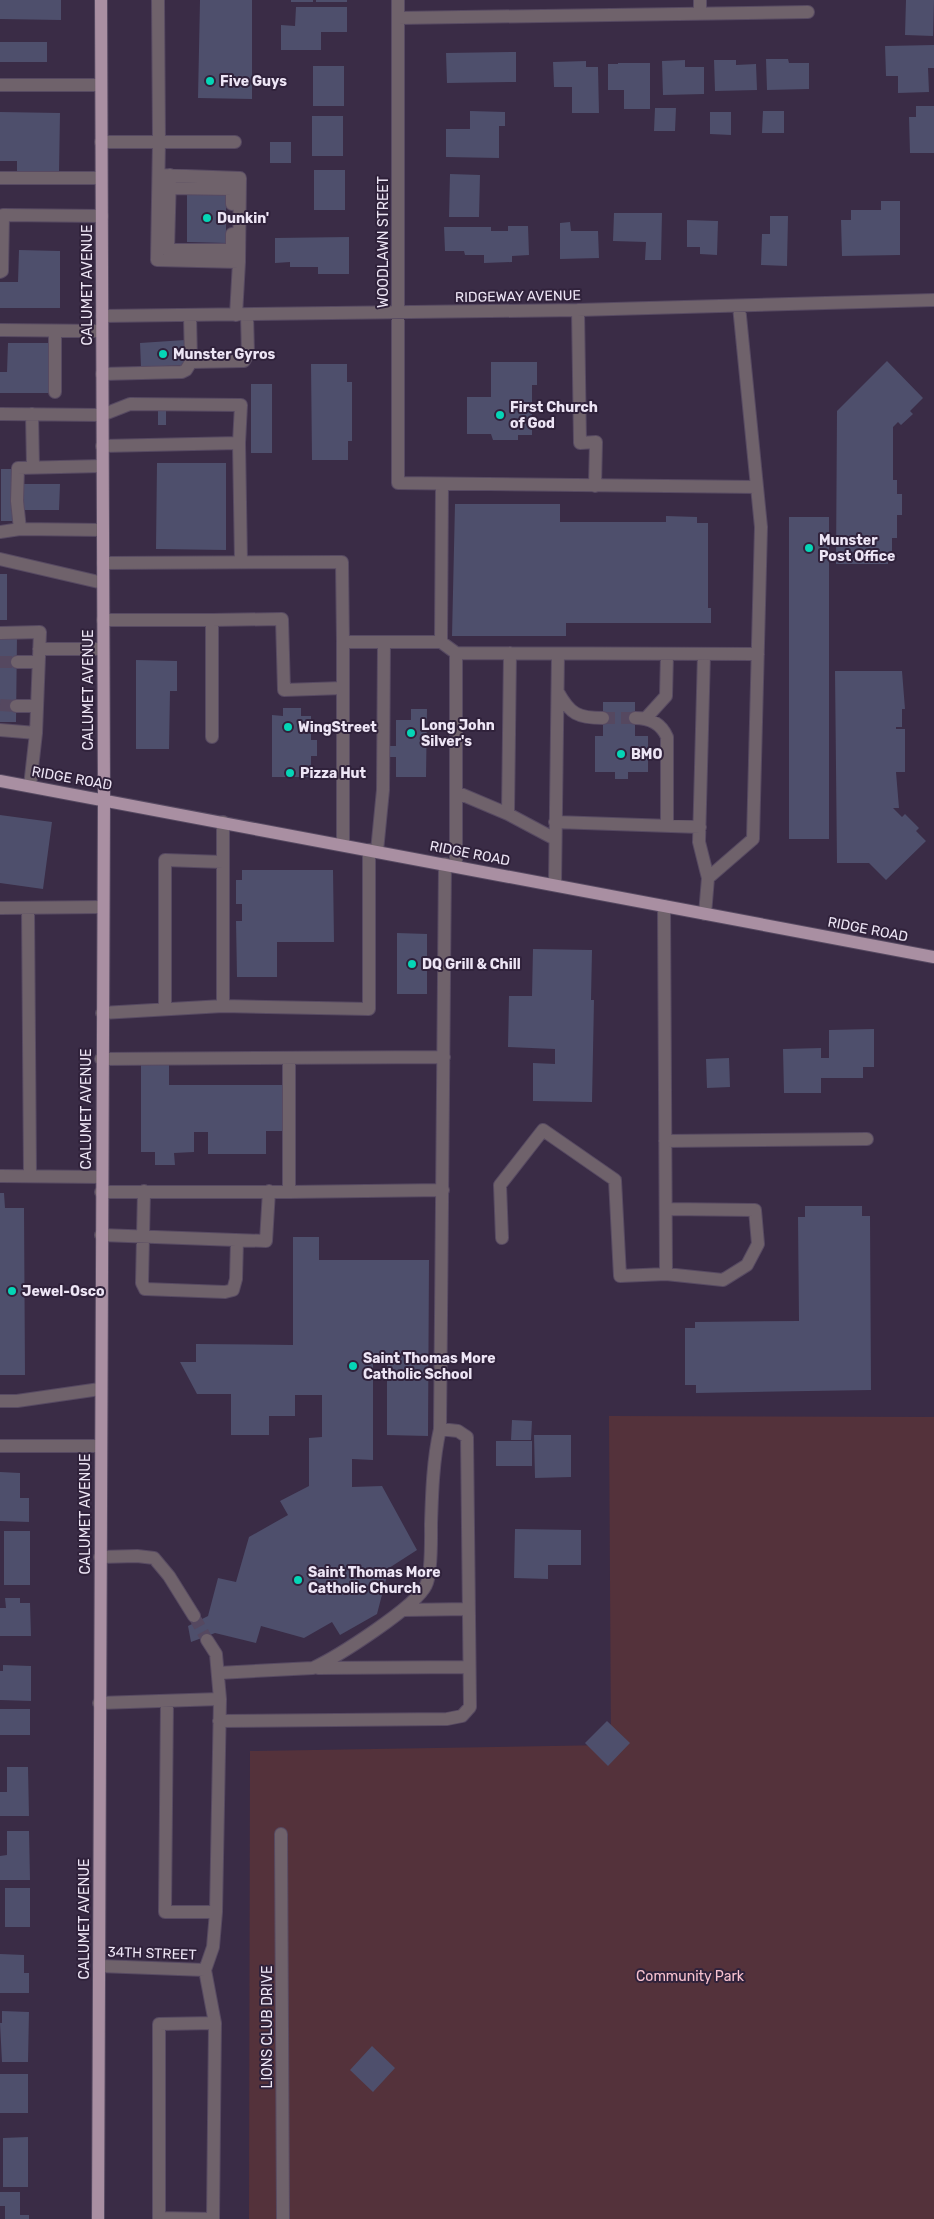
<svg xmlns="http://www.w3.org/2000/svg" width="934" height="2219" viewBox="0 0 934 2219" font-family="Rubik,sans-serif">
	<style>
		.green { fill: #54323b }
		.building { fill: #4e4f6c }
		.lines { fill: none; stroke-linecap: round; stroke-linejoin: round }
		.minor-tunnel { stroke: #554860; stroke-width: 12; stroke-dasharray: 12 6; stroke-linecap: butt }
		.minor-casing { stroke: #574a62; stroke-width: 14 }
		.major-casing { stroke: #574a62; stroke-width: 14 }
		.minor { stroke: #6f626b; stroke-width: 12 }
		.major { stroke: #a98fa2; stroke-width: 12 }
		.poi-dot { fill: #05d5b6; stroke: #30223b; stroke-width: 2 }
		.labels { text-anchor: middle; stroke-width: 4; stroke-linejoin: round; paint-order: stroke }
		.poi-label { font-size: 14px; font-weight: bold; fill: #ede5f5; stroke: #30223b; text-anchor: start }
		.street-label { font-size: 14px; fill: #ede5f5; stroke: #30223b }
		.park-label { font-size: 14px; fill: #f8c2d0; stroke: #30223b }
	</style>
	<rect width="100%" height="100%" fill="#3a2c46"/>
	<path class="green" d="M 609,1416 L 934,1417 L 934,2219 L 249,2219 L 250,1751 L 611,1745 Z"/>
	<path class="building" d="M 0,0 L 61,0 L 61,20 L 0,19 Z
		M 200,0 L 252,0 L 252,99 L 198,98 Z
		M 291,0 L 313,0 L 313,2 L 291,2 Z
		M 316,0 L 347,0 L 347,2 L 316,2 Z
		M 906,0 L 934,0 L 933,36 L 905,35 Z
		M 296,7 L 347,7 L 347,32 L 321,32 L 321,50 L 281,50 L 281,25 L 295,26 Z
		M 0,42 L 47,42 L 47,62 L 0,62 Z
		M 934,45 L 934,68 L 928,68 L 929,92 L 898,93 L 898,76 L 886,76 L 885,46 Z
		M 516,52 L 516,82 L 447,83 L 446,53 Z
		M 766,59 L 788,59 L 789,63 L 809,63 L 809,89 L 767,90 Z
		M 685,60 L 685,67 L 704,67 L 704,94 L 663,95 L 662,61 Z
		M 714,60 L 736,60 L 736,65 L 756,64 L 757,90 L 715,91 Z
		M 586,61 L 586,67 L 598,67 L 599,113 L 572,113 L 572,87 L 554,87 L 553,62 Z
		M 618,63 L 650,63 L 650,109 L 624,109 L 624,90 L 608,90 L 608,64 L 618,64 Z
		M 313,66 L 344,66 L 344,106 L 313,106 Z
		M 916,106 L 934,106 L 934,153 L 910,153 L 909,117 L 916,117 Z
		M 655,108 L 676,108 L 675,131 L 654,131 Z
		M 470,111 L 505,112 L 505,126 L 499,126 L 499,158 L 446,157 L 446,129 L 470,129 Z
		M 763,111 L 784,111 L 784,133 L 762,133 Z
		M 0,112 L 60,113 L 59,173 L 17,172 L 17,161 L 0,161 Z
		M 710,112 L 731,112 L 731,135 L 710,134 Z
		M 312,116 L 343,116 L 343,156 L 312,156 Z
		M 270,142 L 291,142 L 291,163 L 270,163 Z
		M 314,170 L 345,170 L 345,210 L 314,210 Z
		M 450,174 L 480,175 L 479,217 L 449,217 Z
		M 187,192 L 226,193 L 226,243 L 187,242 Z
		M 881,201 L 900,201 L 900,255 L 842,256 L 841,220 L 851,220 L 851,210 L 881,210 Z
		M 614,213 L 662,213 L 661,260 L 645,260 L 646,242 L 613,241 Z
		M 770,216 L 788,216 L 787,266 L 761,265 L 762,234 L 770,234 Z
		M 687,220 L 718,221 L 717,255 L 700,254 L 700,247 L 687,247 Z
		M 570,222 L 571,231 L 598,231 L 599,258 L 560,259 L 560,223 Z
		M 508,226 L 528,226 L 529,255 L 512,256 L 512,262 L 484,263 L 484,255 L 465,255 L 464,251 L 445,251 L 444,227 L 491,227 L 491,231 L 508,231 Z
		M 349,237 L 349,274 L 318,274 L 318,267 L 290,267 L 290,262 L 275,263 L 275,238 Z
		M 19,250 L 60,251 L 60,308 L 0,308 L 0,282 L 18,282 Z
		M 185,340 L 186,365 L 141,367 L 140,343 Z
		M 8,343 L 48,343 L 49,393 L 0,393 L 0,372 L 7,372 Z
		M 887,361 L 923,398 L 910,411 L 913,414 L 901,425 L 898,422 L 893,427 L 893,480 L 897,480 L 897,494 L 902,494 L 902,515 L 897,515 L 897,538 L 892,538 L 892,554 L 888,554 L 888,564 L 836,564 L 837,411 Z
		M 491,362 L 537,362 L 537,385 L 532,385 L 532,435 L 518,435 L 518,440 L 493,440 L 491,434 L 467,434 L 467,397 L 491,397 Z
		M 311,364 L 347,364 L 347,382 L 352,382 L 352,441 L 348,441 L 348,460 L 312,460 Z
		M 251,384 L 272,384 L 272,453 L 251,453 Z
		M 158,407 L 166,407 L 166,425 L 158,425 Z
		M 157,463 L 226,463 L 226,550 L 156,549 Z
		M 1,469 L 14,469 L 14,521 L 1,521 Z
		M 21,484 L 60,484 L 59,510 L 21,510 Z
		M 455,504 L 560,504 L 560,522 L 666,522 L 666,516 L 697,517 L 697,523 L 708,523 L 708,608 L 711,608 L 711,623 L 566,623 L 566,636 L 452,636 Z
		M 789,517 L 829,517 L 829,839 L 789,839 Z
		M 0,574 L 7,574 L 7,620 L 0,620 Z
		M 0,636 L 17,636 L 16,722 L 0,722 Z
		M 136,660 L 177,661 L 177,691 L 170,691 L 169,749 L 136,749 Z
		M 835,671 L 902,671 L 905,709 L 902,709 L 902,727 L 896,727 L 896,729 L 905,729 L 905,772 L 896,772 L 899,808 L 893,808 L 902,817 L 905,814 L 919,828 L 916,831 L 926,841 L 886,880 L 869,863 L 837,863 Z
		M 603,702 L 635,702 L 635,736 L 648,736 L 648,772 L 628,772 L 628,779 L 615,779 L 615,772 L 595,772 L 595,736 L 603,736 Z
		M 283,708 L 301,708 L 301,716 L 311,716 L 311,740 L 317,740 L 317,756 L 311,756 L 311,777 L 272,777 L 272,715 L 283,716 Z
		M 411,709 L 427,709 L 426,777 L 396,777 L 396,757 L 390,757 L 390,746 L 396,746 L 396,720 L 411,720 Z
		M 0,815 L 52,822 L 43,889 L 0,883 Z
		M 242,870 L 333,870 L 334,942 L 277,942 L 277,977 L 237,977 L 236,921 L 242,921 L 242,904 L 236,904 L 236,880 L 242,880 Z
		M 397,933 L 427,934 L 427,994 L 397,994 Z
		M 533,949 L 592,950 L 591,1000 L 594,1000 L 592,1102 L 533,1101 L 533,1063 L 555,1064 L 555,1049 L 508,1047 L 509,996 L 532,996 Z
		M 874,1029 L 874,1067 L 863,1067 L 863,1078 L 821,1078 L 821,1093 L 784,1093 L 783,1049 L 821,1048 L 821,1058 L 829,1058 L 829,1030 Z
		M 729,1058 L 730,1087 L 707,1088 L 706,1059 Z
		M 141,1065 L 169,1065 L 169,1085 L 283,1085 L 283,1131 L 266,1131 L 266,1154 L 208,1154 L 208,1132 L 194,1132 L 194,1152 L 174,1153 L 175,1165 L 155,1165 L 155,1152 L 141,1152 Z
		M 0,1193 L 4,1193 L 5,1208 L 24,1208 L 25,1375 L 0,1375 Z
		M 805,1206 L 862,1206 L 862,1216 L 870,1216 L 871,1390 L 696,1393 L 696,1385 L 685,1385 L 685,1328 L 695,1328 L 695,1322 L 799,1321 L 798,1217 L 805,1217 Z
		M 293,1237 L 319,1237 L 319,1260 L 429,1260 L 428,1436 L 387,1435 L 387,1361 L 373,1361 L 373,1460 L 352,1459 L 352,1487 L 382,1486 L 417,1550 L 389,1568 L 377,1614 L 340,1635 L 332,1622 L 304,1638 L 261,1626 L 256,1643 L 215,1633 L 191,1642 L 188,1626 L 208,1616 L 218,1578 L 236,1582 L 249,1537 L 288,1515 L 280,1501 L 309,1486 L 309,1438 L 322,1437 L 322,1395 L 295,1395 L 295,1416 L 269,1416 L 269,1435 L 231,1435 L 231,1394 L 197,1394 L 180,1362 L 196,1362 L 196,1344 L 293,1345 Z
		M 512,1420 L 532,1421 L 531,1440 L 511,1440 Z
		M 534,1435 L 571,1435 L 571,1477 L 535,1478 Z
		M 496,1441 L 532,1441 L 532,1466 L 496,1466 Z
		M 0,1472 L 20,1473 L 20,1498 L 29,1498 L 29,1522 L 0,1521 Z
		M 515,1529 L 581,1530 L 581,1565 L 548,1565 L 548,1579 L 514,1578 Z
		M 4,1531 L 30,1531 L 30,1585 L 4,1585 Z
		M 5,1598 L 20,1598 L 20,1603 L 30,1603 L 31,1636 L 0,1636 L 0,1608 L 6,1608 Z
		M 3,1665 L 31,1666 L 31,1701 L 0,1700 L 0,1671 L 3,1671 Z
		M 0,1709 L 30,1709 L 30,1735 L 0,1735 Z
		M 607,1721 L 630,1743 L 608,1766 L 585,1743 Z
		M 7,1767 L 28,1767 L 29,1816 L 0,1816 L 0,1792 L 7,1792 Z
		M 7,1831 L 29,1831 L 30,1880 L 0,1880 L 0,1856 L 7,1855 Z
		M 5,1888 L 30,1888 L 30,1927 L 5,1927 Z
		M 0,1954 L 24,1955 L 24,1973 L 29,1973 L 29,1993 L 0,1993 Z
		M 2,2011 L 29,2012 L 28,2062 L 2,2062 L 0,2023 L 2,2023 Z
		M 372,2046 L 395,2068 L 373,2092 L 350,2070 Z
		M 0,2074 L 28,2074 L 28,2113 L 0,2113 Z
		M 28,2137 L 28,2187 L 3,2187 L 3,2138 Z
		M 0,2192 L 20,2192 L 20,2215 L 29,2215 L 29,2219 L 5,2219 L 5,2206 L 0,2206 Z"/>
	<g class="lines">
		<path class="minor-tunnel" d="M 0,662 L 17,662
			M 0,705 L 16,706
			M 603,718 L 635,718
			M 194,1616 L 207,1640"/>
		<defs>
			<path id="minor" d="M 158,0 L 159,141 L 157,260 L 239,262 L 240,178 L 159,175
				M 398,0 L 398,483 L 757,487
				M 700,14 L 700,0
				M 398,18 L 808,12
				M 0,85 L 101,85
				M 101,142 L 235,142
				M 170,175 L 168,250 L 232,250 L 232,234
				M 0,178 L 101,178
				M 169,188 L 232,189 L 232,204
				M 0,272 L 2,271 L 3,215 L 102,216
				M 578,310 L 580,443 L 596,442 L 595,486
				M 190,315 L 191,362
				M 236,315 L 239,262
				M 102,316 L 578,310 L 934,300
				M 0,330 L 102,331
				M 55,331 L 55,392
				M 102,374 L 182,372 L 186,370 L 191,362 L 244,361 L 248,354 L 247,315
				M 0,414 L 102,415 L 130,404 L 241,405 L 239,443
				M 32,414 L 33,467
				M 102,446 L 239,443 L 241,562
				M 102,466 L 18,468 L 17,501 L 20,529 L 103,530
				M 442,484 L 441,642 L 456,653 L 758,654
				M 0,532 L 20,529
				M 0,559 L 103,583
				M 103,563 L 342,562 L 343,642
				M 103,620 L 212,620 L 212,737
				M 212,620 L 282,619 L 284,690 L 343,688
				M 0,633 L 40,632 L 36,733 L 30,786
				M 39,649 L 103,649
				M 456,653 L 456,866
				M 704,654 L 699,842 L 708,878 L 705,914
				M 17,662 L 38,662
				M 558,692 C 570,714 578,718 603,718
				M 16,706 L 37,706
				M 635,718 C 649,718 661,723 667,737 L 667,825
				M 646,718 L 666,696 L 667,654
				M 0,730 L 36,733
				M 456,792 L 508,814 L 510,653
				M 508,814 L 555,839
				M 555,822 L 700,827
				M 343,845 L 343,642 L 441,642
				M 377,851 L 383,790 L 384,642
				M 708,878 L 753,839 L 761,527 L 739,306
				M 555,885 L 558,654
				M 0,908 L 102,907
				M 28,908 L 30,1176
				M 223,1006 L 369,1009 L 369,850
				M 165,1009 L 165,860 L 223,862
				M 102,1013 L 223,1006 L 223,822
				M 101,1059 L 444,1057
				M 665,1141 L 867,1139
				M 0,1176 L 101,1177
				M 144,1191 L 142,1283 L 145,1289 L 225,1292 L 233,1290 L 236,1279 L 237,1241
				M 101,1192 L 289,1192 L 289,1058
				M 289,1192 L 443,1190
				M 666,1209 L 755,1210 L 758,1244 L 747,1265 L 723,1280 L 666,1274
				M 101,1235 L 266,1241 L 269,1191
				M 502,1238 L 500,1185 L 543,1130 L 615,1180 L 620,1276 L 666,1274 L 664,906
				M 0,1401 L 17,1401 L 100,1389
				M 0,1446 L 100,1446
				M 100,1557 L 137,1556 L 154,1558 L 169,1576 L 194,1616
				M 404,1610 L 468,1609
				M 207,1640 L 216,1654 L 220,1699 L 216,1912 L 213,1947 L 205,1970 L 215,2023 L 159,2024 L 159,2218 L 213,2219 L 215,2023
				M 318,1668 L 469,1667
				M 218,1673 L 313,1668 C 337,1657 416,1607 426,1585 C 432,1574 431,1537 431,1524 C 432,1492 433,1460 440,1429 L 445,864
				M 167,1701 L 165,1912 L 216,1912
				M 99,1703 L 220,1699
				M 219,1721 L 447,1719 L 462,1716 L 470,1707 L 467,1437 L 458,1431 L 440,1429
				M 281,1834 L 283,2219
				M 99,1966 L 205,1970"/>
			<path id="major" d="M 0,781 L 934,957
				M 98,2219 L 104,799 L 101,0"/>
		</defs>
		<use href="#minor" class="minor-casing"/>
		<use href="#major" class="major-casing"/>
		<use href="#minor" class="minor"/>
		<use href="#major" class="major"/>
	</g>
	<g class="poi-dot">
		<circle cx="210" cy="81" r="5"/>
		<circle cx="207" cy="218" r="5"/>
		<circle cx="163" cy="354" r="5"/>
		<circle cx="500" cy="415" r="5"/>
		<circle cx="809" cy="548" r="5"/>
		<circle cx="288" cy="727" r="5"/>
		<circle cx="411" cy="733" r="5"/>
		<circle cx="621" cy="754" r="5"/>
		<circle cx="290" cy="773" r="5"/>
		<circle cx="412" cy="964" r="5"/>
		<circle cx="12" cy="1291" r="5"/>
		<circle cx="353" cy="1366" r="5"/>
		<circle cx="298" cy="1580" r="5"/>
	</g>
	<g class="labels">
		<g class="poi-label">
			<text x="220" y="86">Five Guys</text>
			<text x="217" y="223">Dunkin'</text>
			<text x="173" y="359">Munster Gyros</text>
			<text x="510" y="412">First Church<tspan x="510" dy="16">of God</tspan></text>
			<text x="819" y="545">Munster<tspan x="819" dy="16">Post Office</tspan></text>
			<text x="421" y="730">Long John<tspan x="421" dy="16">Silver's</tspan></text>
			<text x="298" y="732">WingStreet</text>
			<text x="631" y="759">BMO</text>
			<text x="300" y="778">Pizza Hut</text>
			<text x="422" y="969">DQ Grill &amp; Chill</text>
			<text x="22" y="1296">Jewel-Osco</text>
			<text x="363" y="1363">Saint Thomas More<tspan x="363" dy="16">Catholic School</tspan></text>
			<text x="308" y="1577">Saint Thomas More<tspan x="308" dy="16">Catholic Church</tspan></text>
		</g>
		<g class="street-label">
			<text transform="translate(383 242) rotate(-90)" y="5">WOODLAWN STREET</text>
			<text transform="translate(87 285) rotate(-90)" y="5">CALUMET AVENUE</text>
			<text transform="translate(518 296) rotate(-1)" y="5">RIDGEWAY AVENUE</text>
			<text transform="translate(88 690) rotate(-90)" y="5">CALUMET AVENUE</text>
			<text transform="translate(72 778) rotate(10)" y="5">RIDGE ROAD</text>
			<text transform="translate(470 853) rotate(11)" y="5">RIDGE ROAD</text>
			<text transform="translate(868 929) rotate(11)" y="5">RIDGE ROAD</text>
			<text transform="translate(86 1109) rotate(-90)" y="5">CALUMET AVENUE</text>
			<text transform="translate(85 1514) rotate(-90)" y="5">CALUMET AVENUE</text>
			<text transform="translate(84 1919) rotate(-90)" y="5">CALUMET AVENUE</text>
			<text transform="translate(152 1953) rotate(2)" y="5">34TH STREET</text>
			<text transform="translate(267 2027) rotate(-90)" y="5">LIONS CLUB DRIVE</text>
		</g>
		<g class="park-label">
			<text x="690" y="1981">Community Park</text>
		</g>
	</g>
</svg>
